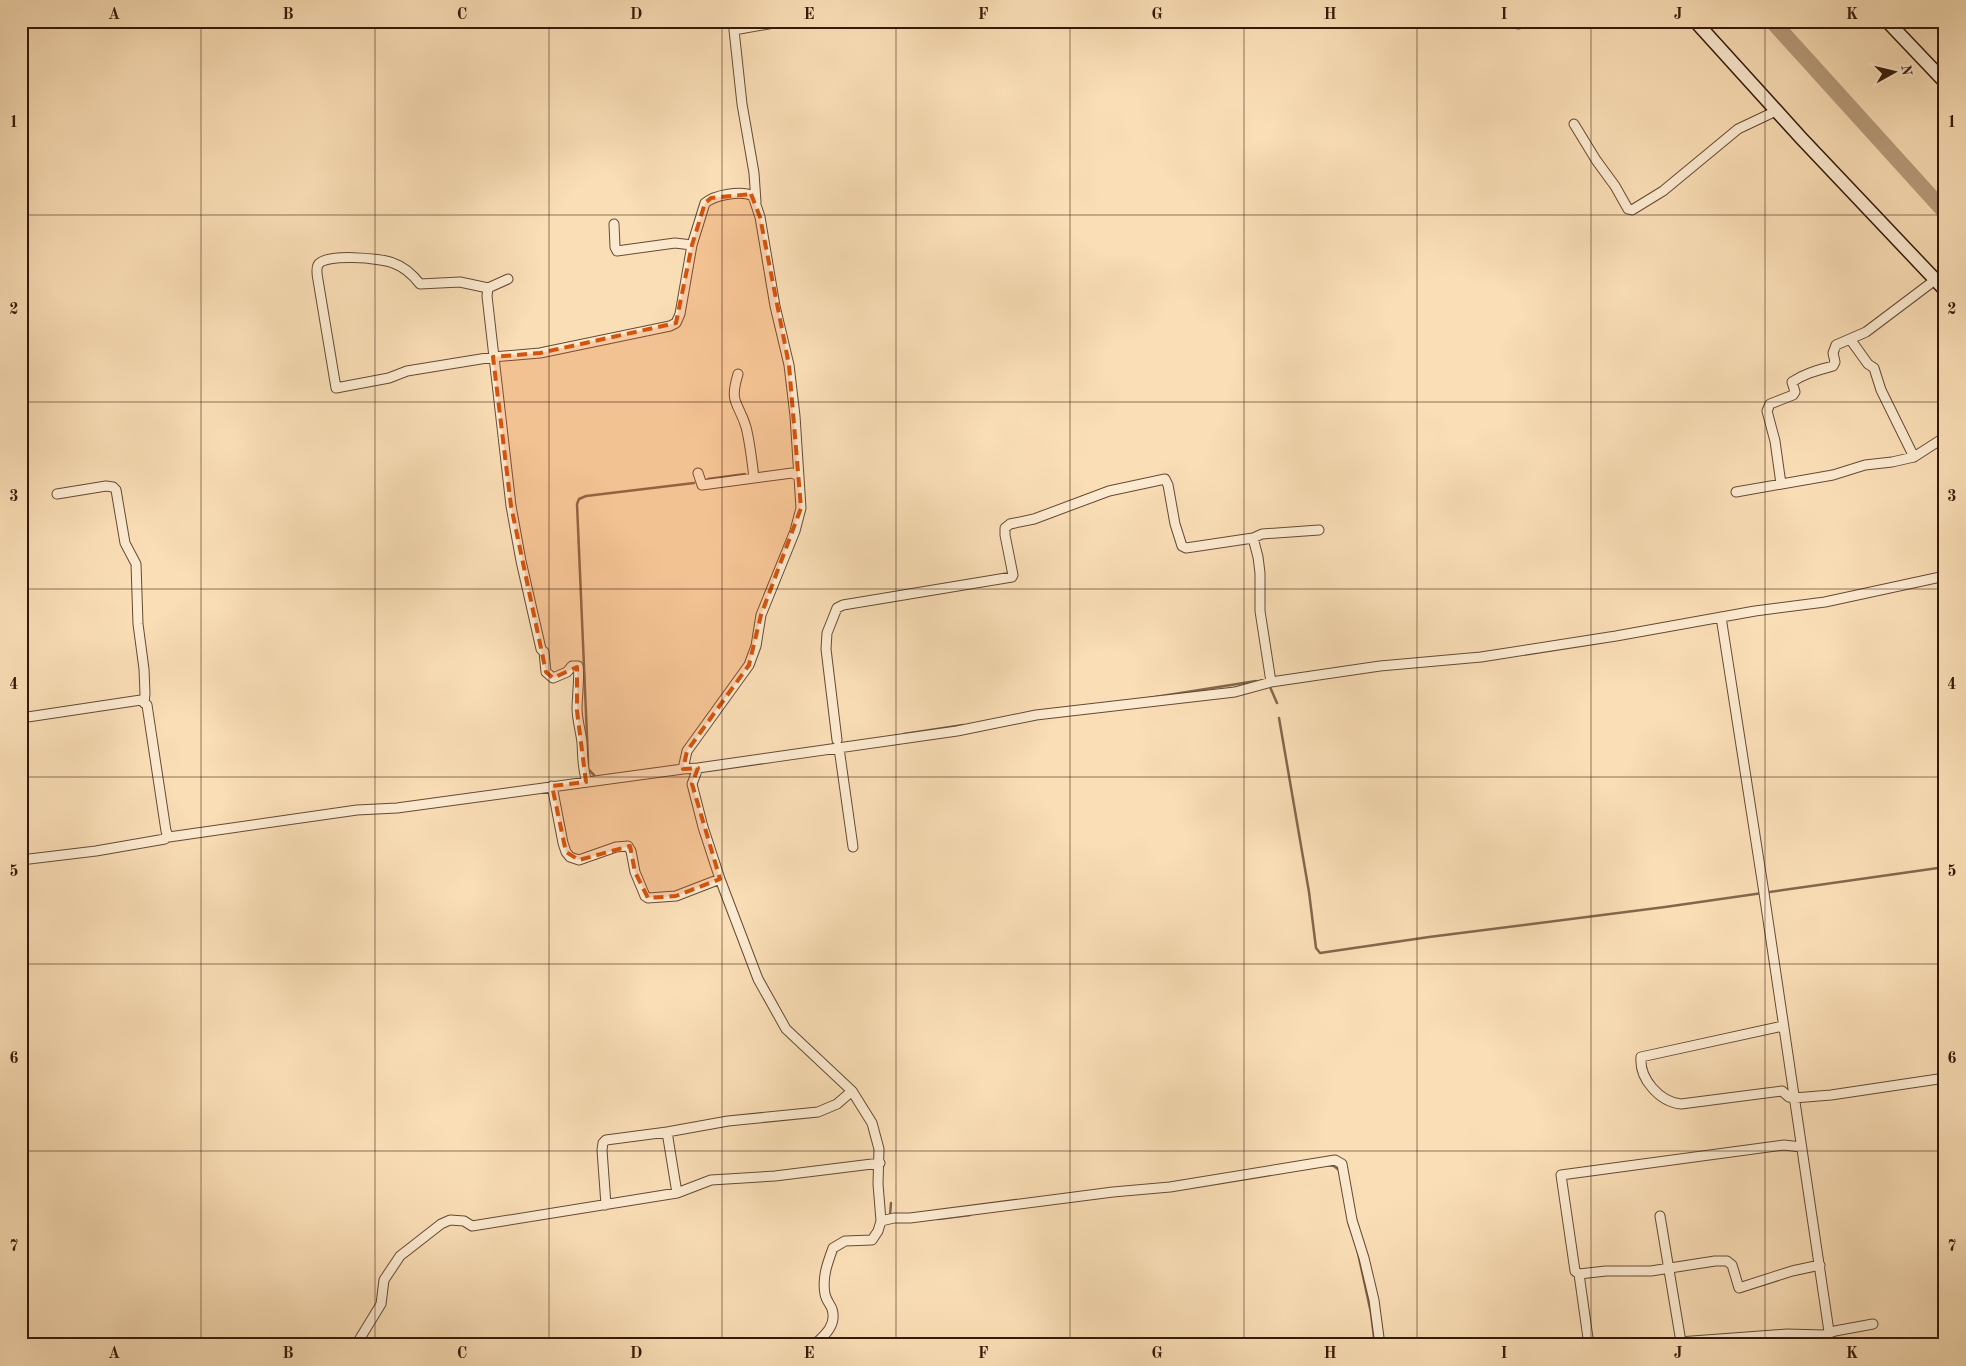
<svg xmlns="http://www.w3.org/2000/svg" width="1966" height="1366" viewBox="0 0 1966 1366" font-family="'Old Standard TT',serif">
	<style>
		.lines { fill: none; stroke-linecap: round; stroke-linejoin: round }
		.stream { stroke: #83674d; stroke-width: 2.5 }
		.river { stroke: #b79b7b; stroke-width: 16 }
		.street-casing { stroke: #664a34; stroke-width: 11 }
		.secondary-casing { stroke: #351908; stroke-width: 15 }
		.street { stroke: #fcead0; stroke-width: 9 }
		.secondary { stroke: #fcead0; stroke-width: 12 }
		.marked { fill: #d6530c; fill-opacity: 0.2; stroke: #d6530c; stroke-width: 4; stroke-dasharray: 10 6; stroke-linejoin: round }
		.grid { fill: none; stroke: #351908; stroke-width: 1; stroke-opacity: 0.55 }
		.neatline { fill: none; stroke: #351908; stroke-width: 2 }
		.grid-label { font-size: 16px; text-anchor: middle; font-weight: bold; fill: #351908 }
	</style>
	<rect width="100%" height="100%" fill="#fadeb6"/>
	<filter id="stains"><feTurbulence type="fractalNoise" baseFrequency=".004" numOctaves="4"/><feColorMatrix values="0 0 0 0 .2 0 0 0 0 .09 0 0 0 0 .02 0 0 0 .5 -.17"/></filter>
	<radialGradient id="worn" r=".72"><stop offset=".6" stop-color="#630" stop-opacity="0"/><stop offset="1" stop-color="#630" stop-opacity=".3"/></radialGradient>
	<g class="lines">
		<path class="stream" d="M 708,479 L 745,474
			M 1270,687 L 1277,703
			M 1149,698 L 1256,681
			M 1279,718 L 1309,892 L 1316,948 L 1320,953 L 1429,937 L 1665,907 L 1945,867
			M 904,734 L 963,725
			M 594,775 L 588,769 L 588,759 L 577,504 L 579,499 L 586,496 L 694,483
			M 1326,1165 L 1334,1166 L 1339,1170
			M 891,1203 L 890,1215 L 892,1217
			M 938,1219 L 970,1215
			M 1349,1225 L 1354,1238
			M 1358,1253 L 1371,1313 L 1375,1345"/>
		<path class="river" d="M 1772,21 L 1945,212"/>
		<defs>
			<path id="street" d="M 1374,21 L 1415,23 L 1428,21
				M 1504,21 L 1519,24 L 1532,21
				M 1574,124 L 1596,160 L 1615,186 L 1628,209 L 1632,210 L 1663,191 L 1738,129 L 1776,111
				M 756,202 L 754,173 L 742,104 L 734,30 L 785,21
				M 614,224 L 615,247 L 617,251 L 675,243 L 692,245
				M 508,279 L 488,288 L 487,296 L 511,506 L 521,561 L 541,649 L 544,652 L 546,672 L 553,678 L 567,672 L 572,666 L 578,666 C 580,671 577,700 577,708 C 577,720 581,732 582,743 C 583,757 582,768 587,782
				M 488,288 L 460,282 L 420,284 C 413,275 405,267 393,263 C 381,258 324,253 318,265 C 316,269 317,275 318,280 L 336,388 L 389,378 L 407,371 L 493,357 L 540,353 L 670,326 L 676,323 L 680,314 L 692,245 L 705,203 C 715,195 741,190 753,196 L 760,217 L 775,306 L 789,365 L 795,416 L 801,508 L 795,531 L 761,615 L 756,646 L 749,665 L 687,751 L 683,769
				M 1850,339 L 1868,364 L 1874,368 L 1881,390 L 1914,457
				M 738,374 C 729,404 738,401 746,427 C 750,443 752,461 754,478
				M 698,473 L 702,485 L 792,473 L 799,476
				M 1781,484 L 1775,441 L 1767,411 L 1770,404 L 1793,395 L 1795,392 L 1792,382 C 1805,373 1819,370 1833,366 L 1835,362 L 1833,353 L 1836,345 L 1866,332 L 1935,280
				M 1736,492 L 1833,475 L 1865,465 L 1892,462 L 1914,457 L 1945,437
				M 57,494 L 106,486 L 113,487 L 116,490 L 125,543 L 136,564 L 138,624 L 144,669 L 145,694 L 144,703
				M 1253,538 L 1258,557 L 1260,573 L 1260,611 L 1271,682
				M 1721,617 L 1764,893 L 1831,1345
				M 21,718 L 141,700 L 147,705 L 166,831 L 169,837 L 357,810 L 397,808 L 683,769 L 698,768 L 957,731 L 1036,715 L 1235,692 L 1271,682 L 1380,666 L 1481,657 L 1616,636 L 1755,611 L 1825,602 L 1945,576
				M 837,740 L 826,649 L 827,633 L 837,608 L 843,605 L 1012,577 L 1013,575 L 1005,535 L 1005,528 L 1010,524 L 1034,519 L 1109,491 L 1165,479 L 1168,485 L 1175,524 L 1182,546 L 1186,548 L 1253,538 L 1262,534 L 1319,530
				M 839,748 L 853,847
				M 698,768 L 692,784 L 703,827 L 720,879 L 758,979 L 786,1029 L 852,1091 L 872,1123 L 879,1149 L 878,1184 L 881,1221 L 894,1218 L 910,1218 L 1113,1192 L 1170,1187 L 1335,1160 L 1342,1164 L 1352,1220 L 1364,1258 L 1374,1300 L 1380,1345
				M 552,786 L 563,843 L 566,852 L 570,857 L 579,860 L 616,847 L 628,846 L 631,851 L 635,872 L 645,896 L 648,898 L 676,896 L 720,879
				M 21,860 L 96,851 L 165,839 L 167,834
				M 1783,1026 L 1641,1057 C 1639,1079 1660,1102 1681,1104 L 1782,1091 L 1789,1097 L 1794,1098 L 1831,1095 L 1945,1078
				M 667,1132 L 677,1193
				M 606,1205 L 602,1150 L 603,1143 L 606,1140 L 667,1132 L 728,1121 L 818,1112 L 837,1104 L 852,1091
				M 1660,1216 L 1681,1342
				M 1579,1274 L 1575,1271 L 1561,1175 L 1784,1145 L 1801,1147
				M 356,1345 L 381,1304 L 384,1280 L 400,1256 L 441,1224 L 450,1220 L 464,1221 L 472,1226 L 677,1193 L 711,1180 L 775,1176 L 880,1163
				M 814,1345 C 825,1335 837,1325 832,1309 C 830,1304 826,1300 825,1294 C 822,1278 827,1264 833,1248 L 845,1241 L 872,1240 L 878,1231 L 881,1221
				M 1589,1345 L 1579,1274 L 1606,1271 L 1651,1271 L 1715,1261 L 1727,1261 L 1732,1265 L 1739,1288 L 1792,1271 L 1820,1265
				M 1638,1345 L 1787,1334 L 1824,1335 L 1835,1331 L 1873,1324"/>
			<path id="secondary" d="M 1695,21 L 1802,139 L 1945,290
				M 1887,21 L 1945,82"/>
		</defs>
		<use href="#street" class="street-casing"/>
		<use href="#secondary" class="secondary-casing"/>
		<use href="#street" class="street"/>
		<use href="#secondary" class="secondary"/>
	</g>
	<path class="marked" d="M 751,194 L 760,217 L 789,365 L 801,508 L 761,615 L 749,665 L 687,751 L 683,769 L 698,768 L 692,784 L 720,879 L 676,896 L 648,898 L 635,872 L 630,846 L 579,860 L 566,852 L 552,786 L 586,782 L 577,711 L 577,667 L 553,678 L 546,672 L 511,506 L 493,357 L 540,353 L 676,323 L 692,245 L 705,203 L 711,198 Z"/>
	<path class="grid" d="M 201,21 L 201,1345M 375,21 L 375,1345M 549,21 L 549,1345M 722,21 L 722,1345M 896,21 L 896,1345M 1070,21 L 1070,1345M 1244,21 L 1244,1345M 1417,21 L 1417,1345M 1591,21 L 1591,1345M 1765,21 L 1765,1345M 21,215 L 1945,215M 21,402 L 1945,402M 21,589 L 1945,589M 21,777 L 1945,777M 21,964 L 1945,964M 21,1151 L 1945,1151"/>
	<rect width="1966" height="1366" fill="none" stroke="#fadeb6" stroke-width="55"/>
	<g transform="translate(1894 72) rotate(82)" stroke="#fcead0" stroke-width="4" paint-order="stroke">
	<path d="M0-4L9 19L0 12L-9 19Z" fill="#351908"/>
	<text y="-8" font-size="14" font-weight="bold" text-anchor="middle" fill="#351908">N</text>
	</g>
	<rect x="28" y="28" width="1910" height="1310" class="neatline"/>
	<g class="grid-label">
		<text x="114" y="19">A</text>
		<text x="288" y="19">B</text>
		<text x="462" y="19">C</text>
		<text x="636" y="19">D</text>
		<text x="809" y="19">E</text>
		<text x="983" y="19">F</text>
		<text x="1157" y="19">G</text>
		<text x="1330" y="19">H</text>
		<text x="1504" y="19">I</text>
		<text x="1678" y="19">J</text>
		<text x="1852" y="19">K</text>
		<text x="14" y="127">1</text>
		<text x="1952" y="127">1</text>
		<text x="14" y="314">2</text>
		<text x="1952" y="314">2</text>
		<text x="14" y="501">3</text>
		<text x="1952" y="501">3</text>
		<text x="14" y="689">4</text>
		<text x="1952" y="689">4</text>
		<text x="14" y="876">5</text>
		<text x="1952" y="876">5</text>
		<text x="14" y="1063">6</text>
		<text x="1952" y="1063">6</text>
		<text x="14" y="1251">7</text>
		<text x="1952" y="1251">7</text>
		<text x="114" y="1358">A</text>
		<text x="288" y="1358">B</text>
		<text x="462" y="1358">C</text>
		<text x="636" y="1358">D</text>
		<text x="809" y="1358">E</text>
		<text x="983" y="1358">F</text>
		<text x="1157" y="1358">G</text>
		<text x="1330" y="1358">H</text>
		<text x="1504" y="1358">I</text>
		<text x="1678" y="1358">J</text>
		<text x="1852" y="1358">K</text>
	</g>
	<rect width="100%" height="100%" filter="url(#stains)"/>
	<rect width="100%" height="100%" fill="url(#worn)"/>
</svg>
